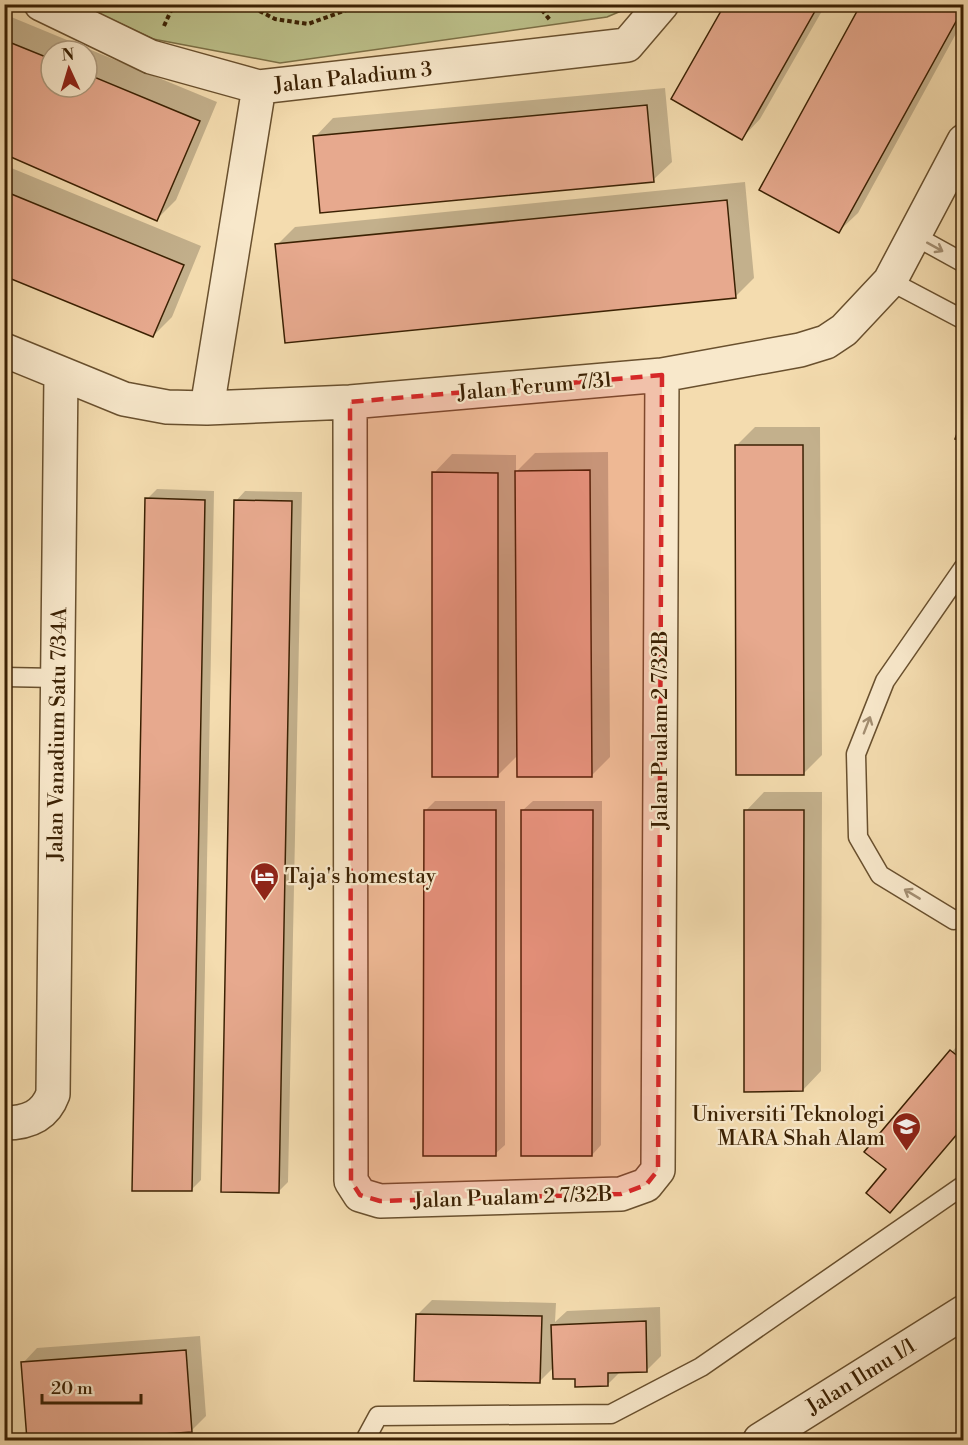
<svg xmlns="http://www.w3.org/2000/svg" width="968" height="1445" viewBox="0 0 968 1445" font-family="'Libre Bodoni',serif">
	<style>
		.green { fill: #bcc08a; stroke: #7c7046; stroke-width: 1.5 }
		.shadow { fill: #0003; fill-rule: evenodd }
		.building { fill: #e7a98e; stroke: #3b2103; stroke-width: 1.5 }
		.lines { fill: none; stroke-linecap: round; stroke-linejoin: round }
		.service-casing { stroke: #69502e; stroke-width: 21 }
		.minor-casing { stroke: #69502e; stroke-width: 36 }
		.tertiary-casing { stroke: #69502e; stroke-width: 36 }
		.path { stroke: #3b2103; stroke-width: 4; stroke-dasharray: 4.5 3; stroke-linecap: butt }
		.service { stroke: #f8e8cb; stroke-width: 18 }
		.minor { stroke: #f8e8cb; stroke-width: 33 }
		.tertiary { stroke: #f8e8cb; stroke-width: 33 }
		.oneway { stroke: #a38e71 }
		.marked { fill: #d62828; fill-opacity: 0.2; stroke: #d62828; stroke-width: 4.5; stroke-dasharray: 12 8; stroke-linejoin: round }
		.labels { text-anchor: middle; stroke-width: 4.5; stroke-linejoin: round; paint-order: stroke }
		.street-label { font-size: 21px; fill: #3b2103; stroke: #f8e8cb }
		.poi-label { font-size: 21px; fill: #3b2103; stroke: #f8e8cb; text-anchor: start }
	</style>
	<rect width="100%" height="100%" fill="#f4dcaf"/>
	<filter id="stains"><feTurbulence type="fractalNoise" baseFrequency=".00333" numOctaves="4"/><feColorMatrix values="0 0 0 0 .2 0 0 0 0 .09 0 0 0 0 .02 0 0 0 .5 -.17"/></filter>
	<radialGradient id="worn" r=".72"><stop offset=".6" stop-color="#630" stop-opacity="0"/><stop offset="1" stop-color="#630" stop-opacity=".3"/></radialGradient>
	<path class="green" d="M 81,5 L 627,5 L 621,11 L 607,17 L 280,63 L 153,39 Z"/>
	<path class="shadow" d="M 727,4 L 826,4 L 760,119 L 742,138 Z
		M 862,4 L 964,4 L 964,19 L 858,213 L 839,231 Z
		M 4,14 L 217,102 L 176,200 L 157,219 L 4,152 ZM 51,51 L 87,51 L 87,87 L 51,87 Z
		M 665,88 L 672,162 L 653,180 L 315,137 L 333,118 Z
		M 4,165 L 201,246 L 172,317 L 153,336 L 4,274 Z
		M 745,182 L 754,278 L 736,296 L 277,245 L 295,227 Z
		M 4,404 L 7,404 L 4,559 Z
		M 755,427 L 820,427 L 822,755 L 803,774 L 736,446 Z
		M 608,452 L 610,757 L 592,775 L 519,754 L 497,776 L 434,473 L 452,454 L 516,455 L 516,472 L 535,453 Z
		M 157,489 L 214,491 L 201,1180 L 191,1190 L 147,499 Z
		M 245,491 L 302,492 L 288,1182 L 279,1191 L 236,501 Z
		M 764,792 L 822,792 L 821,1071 L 803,1090 L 746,811 Z
		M 435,801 L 505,801 L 505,1145 L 495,1154 L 425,811 Z
		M 533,801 L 602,801 L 601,1145 L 592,1155 L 523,810 Z
		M 964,1038 L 964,1126 L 890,1211 L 888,1169 L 866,1151 Z
		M 432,1300 L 556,1303 L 555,1322 L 567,1311 L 660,1307 L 661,1356 L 647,1370 L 621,1371 L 608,1384 L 577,1377 L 554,1367 L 540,1381 L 417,1315 Z
		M 200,1336 L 206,1416 L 192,1430 L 29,1440 L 23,1363 L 37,1348 Z"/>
	<path class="building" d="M 725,4 L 819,4 L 742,140 L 671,99 Z
		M 861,4 L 964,7 L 839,233 L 759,190 Z
		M 4,40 L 51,59 L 51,87 L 87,87 L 87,74 L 200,121 L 157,221 L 4,154 Z
		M 647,105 L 654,182 L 320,213 L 313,136 Z
		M 4,191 L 184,265 L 153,337 L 4,276 Z
		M 727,200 L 736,298 L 285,343 L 275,244 Z
		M 964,414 L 964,442 L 955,439 Z
		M 735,445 L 803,445 L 804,775 L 736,775 Z
		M 590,470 L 592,777 L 517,777 L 515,471 Z
		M 432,472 L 498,473 L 498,777 L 432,777 Z
		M 145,498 L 205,500 L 192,1191 L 132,1191 Z
		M 234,500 L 292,501 L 279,1193 L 221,1192 Z
		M 424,810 L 496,810 L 496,1156 L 423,1156 Z
		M 521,810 L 593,810 L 592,1156 L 521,1156 Z
		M 744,810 L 804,810 L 803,1091 L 744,1092 Z
		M 950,1050 L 964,1061 L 964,1126 L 890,1213 L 866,1193 L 886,1169 L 864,1152 Z
		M 416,1314 L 542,1316 L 540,1383 L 414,1381 Z
		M 646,1321 L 647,1372 L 608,1373 L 608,1386 L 575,1387 L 575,1379 L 553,1379 L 551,1325 Z
		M 186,1350 L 192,1432 L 74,1440 L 27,1440 L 21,1362 Z"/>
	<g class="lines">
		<defs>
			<path id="service" d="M 913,235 L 964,263
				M 890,281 L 964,320
				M 964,567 L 885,681 L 856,754 L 858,837 L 880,875 L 954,920 L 964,917
				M 4,677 L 58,678
				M 365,1440 L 378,1416 L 611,1414 L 701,1367 L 964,1185"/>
			<path id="minor" d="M 41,4 L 151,57 L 259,87 L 627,45 L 662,4
				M 4,350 L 124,399 L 167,407 L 207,408 L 350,402 L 662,375 L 800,350 L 826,342 L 844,330 L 890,281 L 964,141
				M 350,402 L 351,1181 L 360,1195 L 380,1201 L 621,1194 L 646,1185 L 658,1170 L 662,375
				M 207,408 L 259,87
				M 4,1123 C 28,1123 45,1116 53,1094 L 61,375"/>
			<path id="tertiary" d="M 760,1440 L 964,1312"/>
		</defs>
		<use href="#service" class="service-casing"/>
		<use href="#minor" class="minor-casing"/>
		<use href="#tertiary" class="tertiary-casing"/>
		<path class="path" d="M 246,4 L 275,19 L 308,24 L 363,4
			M 537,4 L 550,20
			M 164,26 L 174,4"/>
		<use href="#service" class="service"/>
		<use href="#minor" class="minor"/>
		<use href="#tertiary" class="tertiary"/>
	</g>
	<defs><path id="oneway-shaft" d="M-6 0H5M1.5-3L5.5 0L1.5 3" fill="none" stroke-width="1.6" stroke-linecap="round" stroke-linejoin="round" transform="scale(1.5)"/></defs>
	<g class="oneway">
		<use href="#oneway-shaft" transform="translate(935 247) rotate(29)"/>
		<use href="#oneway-shaft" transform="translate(867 725) rotate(-69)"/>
		<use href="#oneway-shaft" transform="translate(912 894) rotate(-149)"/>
	</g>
	<path class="marked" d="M 662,375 L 658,1170 L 646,1185 L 621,1194 L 380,1201 L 360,1195 L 351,1181 L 350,402 Z"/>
	<defs>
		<symbol id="hotel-pin" viewBox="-11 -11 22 30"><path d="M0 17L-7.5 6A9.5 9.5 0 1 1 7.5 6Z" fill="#8f2418" stroke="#f8e8cb"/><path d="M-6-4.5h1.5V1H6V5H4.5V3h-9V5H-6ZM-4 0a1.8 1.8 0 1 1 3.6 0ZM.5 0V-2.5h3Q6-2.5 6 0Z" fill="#fff"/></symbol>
		<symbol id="university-pin" viewBox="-11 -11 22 30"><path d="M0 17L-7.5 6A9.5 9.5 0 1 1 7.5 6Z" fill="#8f2418" stroke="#f8e8cb"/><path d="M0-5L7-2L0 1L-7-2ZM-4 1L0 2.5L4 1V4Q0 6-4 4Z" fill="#fff"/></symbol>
	</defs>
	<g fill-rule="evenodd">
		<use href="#hotel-pin" x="248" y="860" width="33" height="45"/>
		<use href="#university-pin" x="890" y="1110" width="33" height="45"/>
	</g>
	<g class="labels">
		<g class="street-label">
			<text transform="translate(353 77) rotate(-6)" y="7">Jalan Paladium 3</text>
			<text transform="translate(535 386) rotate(-5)" y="7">Jalan Ferum 7/31</text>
			<text transform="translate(660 730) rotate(-90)" y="7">Jalan Pualam 2 7/32B</text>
			<text transform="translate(57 734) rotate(-89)" y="7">Jalan Vanadium Satu 7/34A</text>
			<text transform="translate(513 1197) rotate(-2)" y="7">Jalan Pualam 2 7/32B</text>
			<text transform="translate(861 1376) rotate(-32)" y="7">Jalan Ilmu 1/1</text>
		</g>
		<g class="poi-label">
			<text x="285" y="883">Taja's homestay</text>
			<text x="885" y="1121" text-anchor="end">Universiti Teknologi<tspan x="885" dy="24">MARA Shah Alam</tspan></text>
		</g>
	</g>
	<rect width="968" height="1445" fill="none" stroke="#f4dcaf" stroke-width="24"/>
	<rect x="6" y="6" width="956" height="1433" fill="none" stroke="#3b2103" stroke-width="3"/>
	<rect x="12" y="12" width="944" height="1421" fill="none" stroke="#3b2103" stroke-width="1.5"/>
	<g transform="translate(69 69) rotate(356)"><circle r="28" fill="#f8e8cb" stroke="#ac987b" stroke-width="1.5"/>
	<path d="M0-4.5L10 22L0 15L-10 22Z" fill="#8f2418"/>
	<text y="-9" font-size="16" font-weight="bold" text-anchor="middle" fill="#3b2103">N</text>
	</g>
	<path d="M42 1394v9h99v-9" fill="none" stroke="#3b2103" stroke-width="3"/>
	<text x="51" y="1394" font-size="18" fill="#3b2103" stroke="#f8e8cb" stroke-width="4.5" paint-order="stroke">20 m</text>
	<rect width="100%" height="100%" filter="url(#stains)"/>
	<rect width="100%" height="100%" fill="url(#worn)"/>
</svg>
